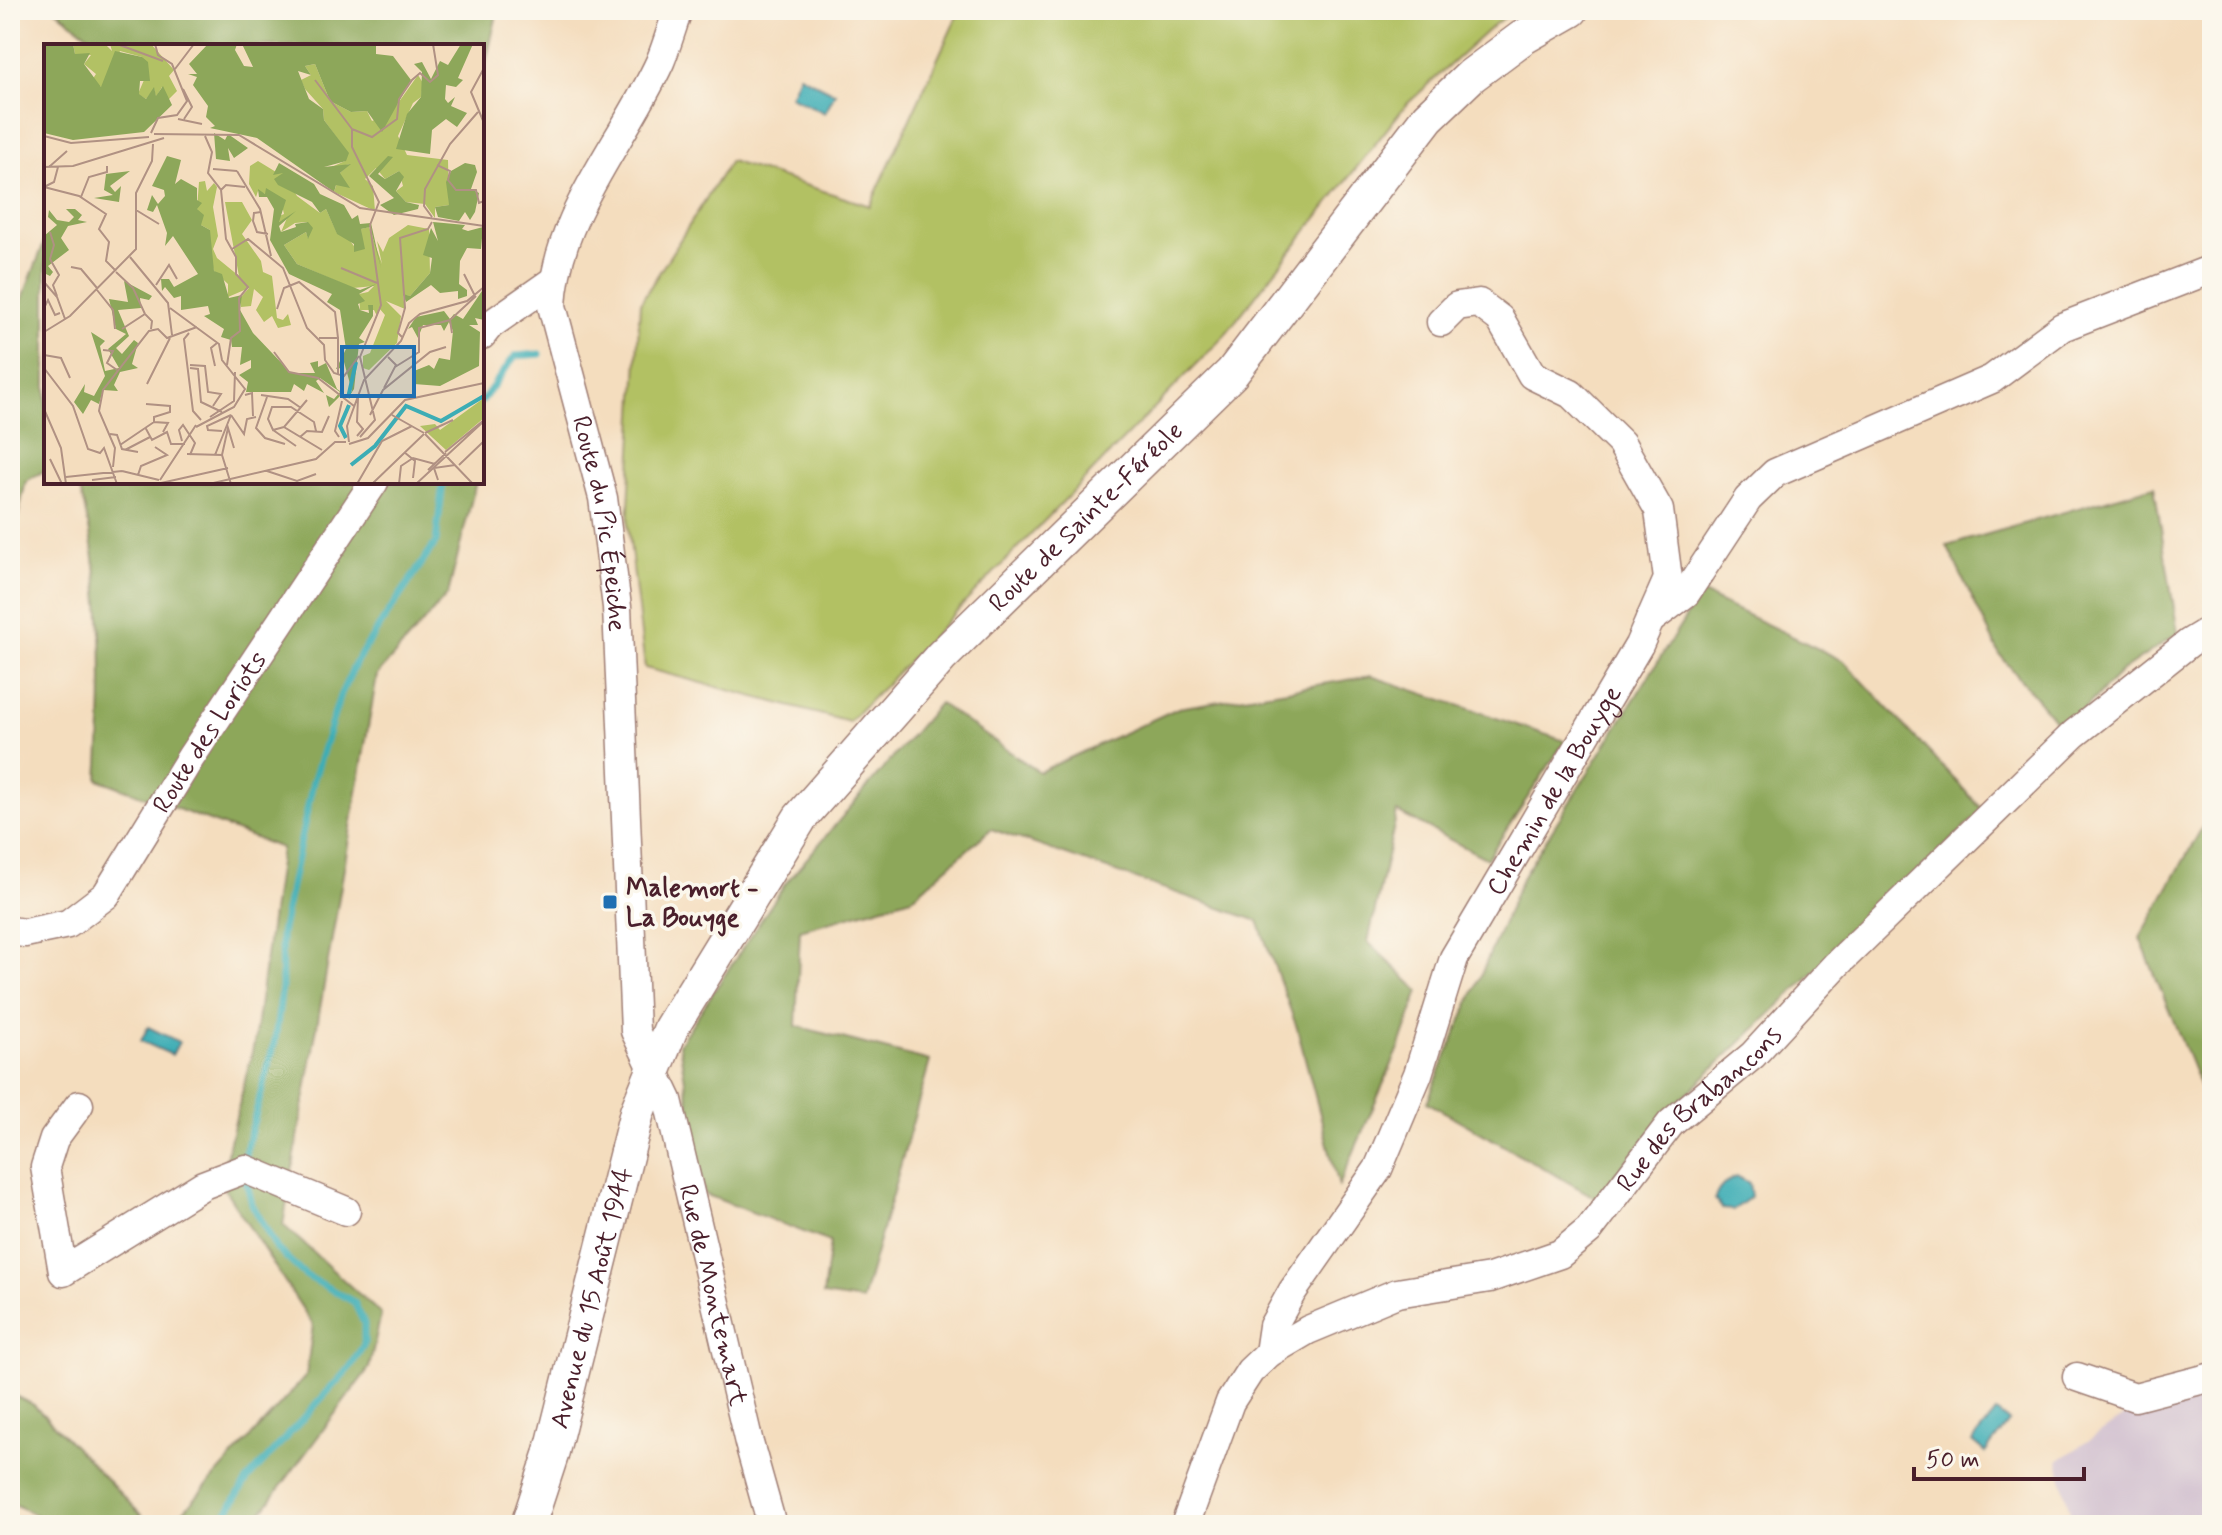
<svg xmlns="http://www.w3.org/2000/svg" width="2222" height="1535" viewBox="0 0 2222 1535" font-family="Mynerve,sans-serif">
	<style>
		.industrial { fill: #cfbdce }
		.green { fill: #b2c164; stroke: #7e7048; stroke-width: 2 }
		.forest { fill: #8da75a; stroke: #6c6342; stroke-width: 2 }
		.water { fill: #3cadb5; stroke: #436670; stroke-width: 2 }
		.lines { fill: none; stroke-linecap: round; stroke-linejoin: round }
		.stream { stroke: #3cadb5; stroke-width: 7 }
		.minor-casing { stroke: #9f7e74; stroke-width: 31 }
		.major-casing { stroke: #9f7e74; stroke-width: 37 }
		.minor { stroke: #fff; stroke-width: 28 }
		.major { stroke: #fff; stroke-width: 34 }
		.poi-dot { fill: #1f6fb2; stroke: #fbf7ec; stroke-width: 3 }
		.labels { text-anchor: middle; stroke-width: 7; stroke-linejoin: round; paint-order: stroke }
		.street-label { font-size: 26px; fill: #4a1f2b; stroke: #fbf7ec }
		.poi-label { font-size: 26px; font-weight: bold; fill: #4a1f2b; stroke: #fbf7ec; text-anchor: start }
		.inset-river { fill: none; stroke: #3cadb5; stroke-width: 4 }
		.inset-road { fill: none; stroke: #b09183; stroke-width: 2 }
		.view { fill: #1f6fb2; fill-opacity: 0.15; stroke: #1f6fb2; stroke-width: 4 }
		.inset-edge { fill: none; stroke: #4a1f2b; stroke-width: 4 }
	</style>
	<rect width="100%" height="100%" fill="#fbf7ec"/>
	<filter id="ink" filterUnits="userSpaceOnUse"><feTurbulence type="fractalNoise" baseFrequency=".0125" numOctaves="2"/><feDisplacementMap in="SourceGraphic" scale="16" xChannelSelector="R" yChannelSelector="G"/><feConvolveMatrix kernelMatrix="1 2 1 2 8 2 1 2 1" color-interpolation-filters="sRGB"/></filter>
	<filter id="wash" filterUnits="userSpaceOnUse"><feTurbulence type="fractalNoise" baseFrequency=".006" numOctaves="4" result="noise"/><feDisplacementMap in="SourceGraphic" scale="32" xChannelSelector="R" yChannelSelector="G"/><feGaussianBlur stdDeviation="1.8" result="paint"/><feColorMatrix in="noise" values="0 0 0 0 0 0 0 0 0 0 0 0 0 0 0 0 0 1.4 0 .05"/><feComposite in="paint" operator="in"/></filter>
	<g filter="url(#wash)">
		<rect width="100%" height="100%" fill="#f4ddbe"/>
		<path class="industrial" d="M 2212,1393 L 2212,1525 L 2073,1525 L 2058,1461 L 2128,1414 Z"/>
		<path class="green" d="M 960,10 L 1518,10 L 1496,23 L 1406,105 L 1223,337 L 849,722 L 645,668 L 628,525 L 640,303 L 730,161 L 870,206 Z"/>
		<path class="forest" d="M 56,10 L 498,10 L 482,79 L 482,46 L 102,46 Z
			M 46,238 L 46,470 L 26,481 L 10,551 L 10,331 Z
			M 78,482 L 476,482 L 448,594 L 377,675 L 283,1225 L 381,1314 L 369,1368 L 252,1525 L 171,1525 L 306,1376 L 313,1325 L 220,1182 L 254,1044 L 281,848 L 98,779 C 105,681 105,577 78,482 Z
			M 2154,486 L 2178,633 L 2122,671 L 2063,730 L 2000,655 L 1947,546 Z
			M 1701,593 L 1844,661 L 1983,810 L 1667,1113 L 1596,1198 L 1427,1102 L 1522,878 Z
			M 1371,676 L 1565,741 L 1487,859 L 1397,812 L 1368,942 L 1419,991 L 1400,1046 L 1339,1186 L 1297,1028 L 1258,921 L 991,829 L 912,898 L 800,930 L 796,1026 L 930,1061 L 862,1301 L 823,1295 L 830,1242 L 704,1194 L 679,1044 L 785,884 L 939,703 L 1039,772 L 1178,708 Z
			M 2212,810 L 2212,1116 L 2140,938 Z
			M 10,1393 L 34,1405 L 151,1525 L 55,1525 L 10,1502 Z"/>
		<path class="water" d="M 799,75 L 835,93 L 825,113 L 790,96 Z
			M 148,1027 L 179,1042 L 172,1055 L 141,1041 Z
			M 1738,1177 L 1749,1183 L 1751,1197 L 1733,1210 L 1722,1209 L 1715,1199 C 1717,1189 1728,1179 1738,1177 Z
			M 1996,1412 L 2009,1422 L 1985,1453 L 1972,1442 Z"/>
		<g class="lines">
			<path class="stream" d="M 482,401 L 515,356 L 540,354
				M 245,1164 L 246,1150 L 275,1040 L 282,987 L 281,934 L 313,782 L 340,696 L 357,660 L 436,542 L 443,482
				M 219,1525 L 248,1479 L 351,1366 L 364,1344 L 364,1323 L 354,1302 L 305,1275 L 277,1249 L 252,1204 L 245,1176"/>
		</g>
	</g>
	<g filter="url(#ink)">
		<g class="lines">
			<defs>
				<g id="minor">
					<path id="s1" d="M 678,10 C 672,27 667,45 660,62 C 623,143 556,214 552,306 L 603,498 L 617,607 L 635,1031 L 668,1100 L 749,1443 L 772,1525"/>
					<path d="M 482,335 L 490,325 L 553,281"/>
					<path d="M 1650,620 L 1686,593 L 1748,499 L 1775,473 L 1992,379 L 2062,327 L 2212,269"/>
					<path id="s2" d="M 10,931 L 25,933 L 68,924 L 106,895 L 191,757 L 374,482"/>
					<path d="M 79,1105 L 54,1139 L 45,1167 L 63,1272 L 203,1185 L 245,1169 L 346,1211"/>
					<path id="s3" d="M 1269,1353 L 1273,1326 L 1292,1292 L 1378,1169 L 1418,1074 L 1454,958 L 1639,645 L 1668,579 L 1659,510 L 1621,443 L 1571,394 L 1532,375 L 1500,319 L 1479,303 L 1457,306 L 1441,322"/>
					<path d="M 2077,1377 L 2135,1397 L 2212,1377"/>
					<path id="s4" d="M 1185,1525 L 1230,1402 L 1250,1371 L 1269,1353 L 1308,1330 L 1397,1293 L 1490,1278 L 1560,1254 L 1589,1230 L 1671,1123 L 1753,1055 L 1836,965 L 2074,734 L 2189,643 L 2212,629"/>
				</g>
				<g id="major">
					<path id="s5" d="M 528,1525 L 551,1455 L 637,1112 L 671,1028 L 800,818 L 941,657 L 1232,373 L 1428,117 L 1471,76 L 1522,38 L 1571,10"/>
				</g>
			</defs>
			<use href="#minor" class="minor-casing"/>
			<use href="#major" class="major-casing"/>
			<use href="#minor" class="minor"/>
			<use href="#major" class="major"/>
		</g>
	</g>
	<rect class="poi-dot" x="602" y="894" width="16" height="16" rx="4"/>
	<g class="labels">
		<g class="street-label">
			<text dy="9" stroke="none"><textPath href="#s5" startOffset="1180">Route de Sainte-Féréole</textPath></text>
			<text dy="9" stroke="none"><textPath href="#s1" startOffset="548">Route du Pic Épeiche</textPath></text>
			<text dy="9" stroke="none"><textPath href="#s2" startOffset="300">Route des Loriots</textPath></text>
			<text dy="9" stroke="none"><textPath href="#s3" startOffset="636">Chemin de la Bouyge</textPath></text>
			<text dy="9" stroke="none"><textPath href="#s4" startOffset="706">Rue des Brabancons</textPath></text>
			<text dy="9" stroke="none"><textPath href="#s1" startOffset="1334">Rue de Montemart</textPath></text>
			<text dy="9" stroke="none"><textPath href="#s5" startOffset="236">Avenue du 15 Août 1944</textPath></text>
		</g>
		<g class="poi-label">
			<text x="626" y="896">Malemort -<tspan x="626" dy="30">La Bouyge</tspan></text>
		</g>
	</g>
	<g transform="translate(44 44)">
		<rect width="440" height="440" fill="#f4ddbe"/>
		<path d="M 29,0 L 61,0 L 68,7 L 66,0 L 107,0 L 130,26 L 125,32 L 133,47 L 124,56 L 118,43 L 112,53 L 110,45 L 102,55 L 94,50 L 103,29 L 98,13 L 76,7 L 58,43 L 54,42 L 48,36 L 52,30 L 40,20 L 47,11 L 31,10 ZM 271,20 L 286,57 L 307,68 L 323,67 L 328,77 L 347,69 L 374,31 L 379,39 L 377,53 L 369,59 L 354,92 L 363,111 L 404,116 L 405,161 L 391,163 L 391,174 L 381,160 L 362,158 L 352,147 L 359,142 L 355,127 L 341,135 L 332,124 L 321,135 L 329,142 L 331,167 L 290,148 L 296,129 L 306,120 L 281,126 L 301,117 L 304,109 L 280,76 L 279,65 L 261,45 L 257,36 L 267,31 L 261,22 ZM 214,117 L 232,128 L 237,126 L 253,152 L 276,169 L 282,165 L 293,189 L 300,189 L 313,206 L 318,204 L 317,185 L 325,183 L 338,220 L 333,197 L 339,208 L 345,194 L 364,181 L 385,185 L 386,229 L 366,252 L 359,251 L 361,265 L 342,257 L 357,272 L 353,299 L 325,326 L 319,324 L 319,312 L 326,309 L 341,271 L 335,264 L 333,272 L 330,266 L 316,266 L 315,250 L 324,248 L 330,242 L 309,244 L 253,220 L 240,201 L 262,188 L 264,194 L 267,184 L 263,178 L 251,179 L 237,188 L 243,174 L 235,178 L 233,173 L 240,170 L 237,157 L 214,147 L 212,153 L 205,140 L 206,122 ZM 161,137 L 163,147 L 170,139 L 173,143 L 169,163 L 174,192 L 169,205 L 173,214 L 195,232 L 181,158 L 198,158 L 208,176 L 198,190 L 217,217 L 219,228 L 228,232 L 233,274 L 239,276 L 244,270 L 247,281 L 234,284 L 228,272 L 220,278 L 212,266 L 219,253 L 210,245 L 207,262 L 197,263 L 197,253 L 205,244 L 184,253 L 184,240 L 170,227 L 164,206 L 166,186 L 157,181 L 153,165 L 155,138 ZM 440,354 L 440,374 L 402,406 L 376,382 L 391,380 L 396,386 Z" fill="#b2c164"/>
		<path d="M 0,0 L 29,0 L 31,10 L 46,9 L 40,20 L 57,43 L 71,7 L 98,13 L 104,18 L 106,37 L 96,37 L 95,50 L 102,55 L 110,43 L 112,52 L 119,42 L 128,61 L 100,88 L 29,96 L 0,89 ZM 164,0 L 193,0 L 191,6 L 200,22 L 209,23 L 198,0 L 332,0 L 332,10 L 349,12 L 367,36 L 338,88 L 323,67 L 307,68 L 286,57 L 271,20 L 261,22 L 267,31 L 254,27 L 265,55 L 279,65 L 280,76 L 305,109 L 302,117 L 280,123 L 307,120 L 296,129 L 306,144 L 292,141 L 290,148 L 213,94 L 166,84 L 171,82 L 162,73 L 164,62 L 149,41 L 153,33 L 144,30 L 153,30 L 145,20 ZM 417,0 L 429,0 L 414,34 L 419,36 L 412,43 L 402,41 L 401,55 L 404,59 L 411,53 L 407,62 L 423,69 L 413,83 L 402,75 L 388,86 L 386,110 L 352,105 L 363,70 L 377,53 L 378,28 L 370,20 L 378,18 L 387,35 L 396,17 L 404,21 ZM 170,89 L 181,96 L 184,90 L 204,104 L 190,114 L 184,104 L 186,117 L 172,115 ZM 123,112 L 137,116 L 131,140 L 137,135 L 153,144 L 153,156 L 158,159 L 153,165 L 160,171 L 157,181 L 166,186 L 170,227 L 178,230 L 185,254 L 198,251 L 196,266 L 209,289 L 247,329 L 271,329 L 266,319 L 274,317 L 274,323 L 282,319 L 293,345 L 303,352 L 308,347 L 300,318 L 297,324 L 292,325 L 302,305 L 296,266 L 283,258 L 288,250 L 245,230 L 226,196 L 230,165 L 223,153 L 215,153 L 214,145 L 221,150 L 222,144 L 242,156 L 235,178 L 252,167 L 235,182 L 237,188 L 252,183 L 251,180 L 264,178 L 269,184 L 264,195 L 262,188 L 240,201 L 253,220 L 316,246 L 332,240 L 315,250 L 321,257 L 314,260 L 316,266 L 325,269 L 324,261 L 329,261 L 329,272 L 315,294 L 321,298 L 315,300 L 310,345 L 304,354 L 297,351 L 285,363 L 282,351 L 290,355 L 296,348 L 276,334 L 272,337 L 280,349 L 263,340 L 260,347 L 250,340 L 247,348 L 202,348 L 204,338 L 195,331 L 207,324 L 207,316 L 196,321 L 198,303 L 188,303 L 187,296 L 177,293 L 180,285 L 160,272 L 166,270 L 164,262 L 137,266 L 137,252 L 130,254 L 121,243 L 118,247 L 117,235 L 125,235 L 130,243 L 154,230 L 129,192 L 121,202 L 123,189 L 113,161 L 109,168 L 103,166 L 108,151 L 114,160 L 121,152 L 120,146 L 108,142 ZM 344,112 L 349,113 L 334,130 L 341,135 L 355,127 L 360,133 L 352,147 L 362,158 L 375,161 L 374,165 L 350,171 L 336,161 L 350,154 L 325,132 ZM 235,119 L 270,140 L 276,150 L 300,161 L 308,175 L 314,171 L 316,180 L 327,179 L 337,224 L 326,183 L 317,185 L 321,205 L 310,208 L 310,200 L 293,190 L 282,165 L 276,169 L 268,158 L 234,141 L 230,135 L 239,129 L 229,131 ZM 421,119 L 431,121 L 433,128 L 427,145 L 435,149 L 431,168 L 426,176 L 421,168 L 415,177 L 394,173 L 391,163 L 405,161 L 402,138 L 407,127 ZM 86,127 L 66,142 L 71,148 L 77,142 L 75,158 L 50,154 L 69,151 L 60,146 L 62,130 ZM 22,165 L 31,165 L 38,171 L 34,176 L 43,178 L 24,182 L 17,194 L 25,206 L 4,222 L 9,228 L 6,232 L 0,229 L 0,192 L 13,181 L 4,173 L 5,166 L 13,176 L 25,178 L 30,173 ZM 389,178 L 421,181 L 418,185 L 424,187 L 439,183 L 437,205 L 423,204 L 416,217 L 415,240 L 423,246 L 423,252 L 414,255 L 414,247 L 396,249 L 387,241 L 362,258 L 359,250 L 366,252 L 386,229 L 388,214 L 379,211 L 387,184 L 394,197 ZM 80,237 L 108,252 L 105,256 L 96,254 L 97,264 L 74,266 L 85,292 L 72,304 L 78,310 L 90,296 L 94,299 L 88,320 L 94,324 L 76,328 L 70,341 L 74,347 L 59,346 L 55,360 L 47,356 L 39,370 L 30,358 L 41,340 L 40,348 L 50,352 L 61,332 L 47,288 L 61,297 L 56,302 L 61,327 L 75,324 L 64,305 L 82,290 L 72,285 L 65,255 L 84,258 ZM 440,244 L 440,276 L 431,274 L 434,281 L 425,281 L 436,288 L 435,322 L 396,342 L 370,340 L 370,327 L 385,321 L 390,325 L 395,314 L 406,316 L 409,287 L 405,278 L 400,287 L 397,281 L 379,281 L 374,294 L 368,283 L 364,285 L 372,273 L 400,267 L 406,275 L 410,270 L 419,275 Z" fill="#8da75a"/>
		<path class="inset-river" d="M 304,354 L 312,318M 302,394 L 296,382 L 305,361M 307,421 L 331,402 L 362,362 L 397,377 L 440,352"/>
		<path class="inset-road" d="M 73,0 L 119,17M 440,24 L 427,48 L 440,79M 131,25 L 150,0M 271,36 L 308,85M 139,45 L 148,63 L 140,75M 134,75 L 158,80M 107,89 L 114,74 L 133,71 L 143,57 L 128,20 L 114,11 L 111,0M 110,90 L 195,91 L 316,164 L 440,182M 0,92 L 27,99 L 105,93M 161,92 L 168,108 L 164,129 L 177,146 L 182,195 L 192,213 L 192,230 L 204,243 L 195,254 L 196,287 L 187,294 L 183,321M 393,121 L 406,127 L 404,136 L 412,146 L 432,146 L 435,159 L 440,157M 0,123 L 29,122 L 120,94M 5,123 L 23,107M 169,125 L 193,127M 193,127 L 216,165 L 227,212M 2,142 L 10,138 L 14,123M 0,143 L 35,152 L 62,170 L 55,185 L 65,198 L 62,217 L 72,227M 177,146 L 182,141 L 201,143M 37,153 L 45,133 L 63,128 L 63,122M 92,166 L 115,180M 217,168 L 210,169 L 209,177 L 213,188 L 224,190M 388,173 L 380,162 L 381,145 L 406,100 L 434,68M 6,188 L 10,201 L 6,215 L 15,231 L 9,241 L 13,252M 188,205 L 204,195 L 239,224 L 263,284 L 280,301 L 281,316 L 290,329 L 300,332 L 315,312M 86,213 L 124,259 L 128,291M 27,223 L 37,225 L 53,244M 297,224 L 333,239M 72,228 L 89,244 L 101,270M 420,230 L 431,252M 0,238 L 13,253 L 21,275M 112,241 L 125,221 L 133,235M 53,246 L 69,266 L 71,285M 0,264 L 4,256 L 11,271 L 16,269M 126,264 L 175,300 L 178,316 L 201,345 L 190,363 L 152,383M 233,265 L 240,244 L 255,238 L 291,268 L 294,294M 406,276 L 432,252M 78,285 L 101,270 L 108,277 L 107,285M 0,288 L 26,272 L 92,205 L 92,149 L 108,117 L 109,100M 145,289 L 140,295 L 149,367 L 157,376M 275,294 L 294,294 L 294,331M 359,294 L 354,289 L 361,264 L 356,194 L 384,185 L 388,178M 59,306 L 69,307 L 63,319 L 73,326M 230,308 L 245,328 L 274,334 L 310,362M 0,311 L 17,314 L 26,334M 146,321 L 161,322 L 164,348 L 177,350 L 169,362M 171,322 L 167,304 L 173,299M 351,323 L 375,308 L 375,284 L 406,276 L 408,289M 0,324 L 29,362 L 44,405 L 56,409 L 60,404 L 73,440M 146,324 L 154,325 L 157,358 L 178,368M 103,340 L 126,294M 340,344 L 352,321 L 344,313M 201,351 L 208,349 L 209,372M 217,351 L 244,355 L 257,364M 223,353 L 212,384 L 221,394 L 241,400M 263,356 L 240,383 L 278,406M 102,360 L 126,362 L 126,368 L 110,373 L 110,378 L 124,379 L 119,388M 0,365 L 17,404 L 22,440M 187,371 L 200,390 L 203,375 L 212,373M 326,371 L 339,346 L 386,308 L 402,303M 348,371 L 380,389M 166,373 L 190,357 L 191,328M 101,383 L 108,396 L 123,388 L 127,400 L 141,400M 240,383 L 229,386 L 224,375 L 228,363 L 247,363 L 270,378 L 272,387M 229,386 L 252,402M 178,387 L 164,386 L 163,382 L 187,371M 381,389 L 409,376M 66,390 L 73,391 L 78,405 L 94,408M 381,390 L 429,440M 313,392 L 319,385 L 313,378 L 314,354M 256,393 L 263,387 L 278,388 L 285,372M 295,393 L 291,387 L 298,357M 316,393 L 331,376 L 316,313 L 337,261 L 326,181 L 335,158 L 308,103 L 308,85 L 328,93 L 353,75 L 355,55 L 368,36 L 376,29 L 386,38 L 394,31 L 389,0M 138,397 L 135,386 L 139,381 L 151,399 L 146,411M 305,398 L 303,382 L 320,336 L 357,297 L 365,279 L 376,270 L 423,257 L 440,243M 305,400 L 324,394 L 361,356 L 440,339M 76,401 L 110,378M 81,406 L 106,393M 360,408 L 371,417 L 369,434M 401,408 L 440,376M 143,410 L 178,411 L 187,440M 171,411 L 187,371M 178,411 L 184,384 L 190,404M 6,415 L 18,440M 415,421 L 440,397M 69,423 L 71,404 L 55,367 L 59,346 L 105,287 L 114,285 L 123,294 L 153,283M 384,426 L 402,409M 78,427 L 115,436M 223,427 L 253,437 L 272,430M 94,431 L 97,422 L 123,411 L 111,403M 22,433 L 78,427M 48,436 L 72,433M 116,436 L 152,381M 394,436 L 390,424 L 411,421M 117,439 L 184,424M 165,440 L 272,415 L 291,398 L 302,398M 313,440 L 338,397 L 368,382M 328,440 L 380,390M 355,440 L 357,422 L 369,414 L 391,420M 372,440 L 440,377"/>
		<path class="view" d="M 298,303 L 370,303 L 370,352 L 298,352 Z"/>
		<rect width="440" height="440" class="inset-edge"/>
	</g>
	<rect width="2222" height="1535" fill="none" stroke="#fbf7ec" stroke-width="40"/>
	<path d="M1914 1467v12h170v-12" fill="none" stroke="#4a1f2b" stroke-width="4"/>
	<text x="1926" y="1467" font-size="24" fill="#4a1f2b" stroke="#fbf7ec" stroke-width="6" paint-order="stroke">50 m</text>
</svg>
